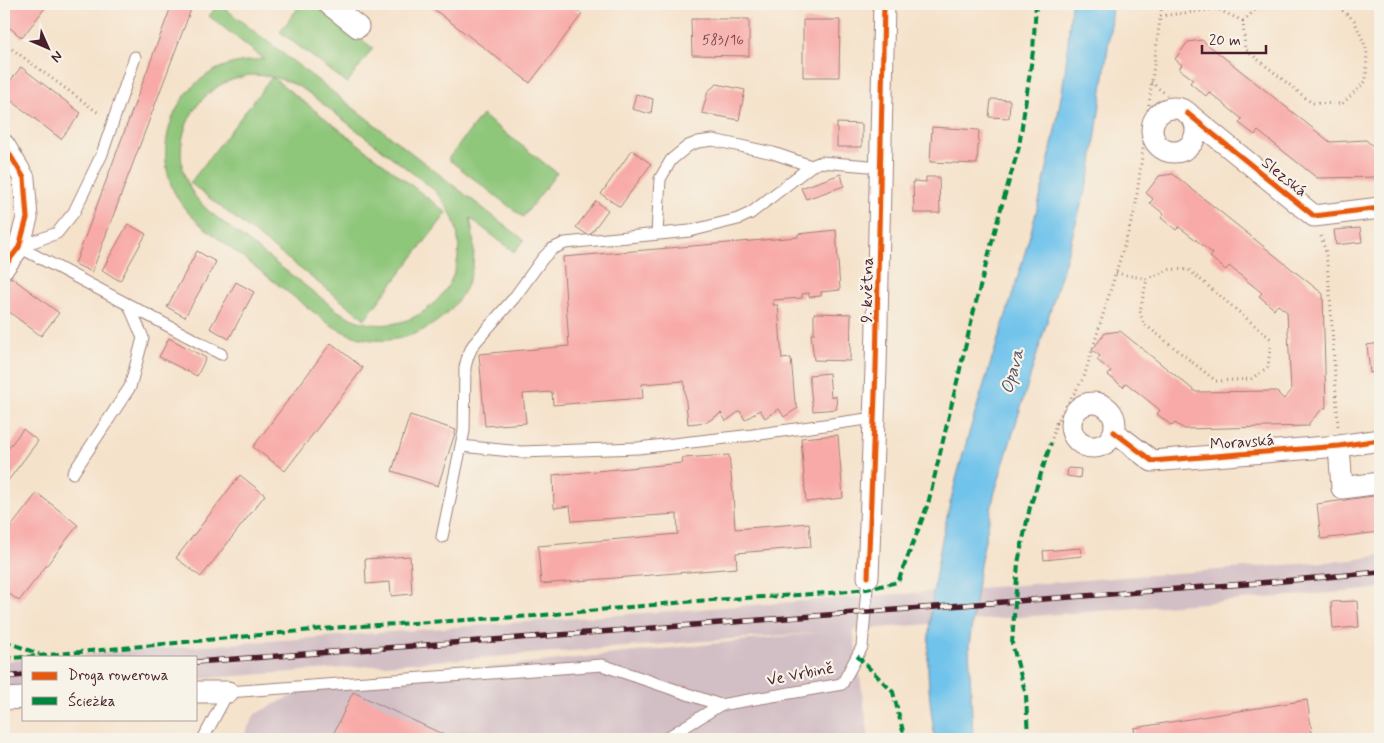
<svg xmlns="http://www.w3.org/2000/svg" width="1384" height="743" viewBox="0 0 1384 743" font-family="Mynerve,sans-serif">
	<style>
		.industrial { fill: #d2bec5 }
		.green { fill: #8ec67a; stroke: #6c7252; fill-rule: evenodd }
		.water { fill: #6fc3eb; stroke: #5c718b }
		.building { fill: #f8aaa8 }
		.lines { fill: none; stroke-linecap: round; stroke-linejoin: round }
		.lane-casing { stroke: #a0807a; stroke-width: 13 }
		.street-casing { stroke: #a0807a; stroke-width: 23 }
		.path { stroke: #a0807a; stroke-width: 3; stroke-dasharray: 1 4; stroke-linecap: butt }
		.lane { stroke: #fff; stroke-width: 11 }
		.street { stroke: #fff; stroke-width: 21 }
		.rail-casing { stroke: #4a1f2b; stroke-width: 5.5 }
		.rail { stroke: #f7f3e8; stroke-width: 4; stroke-dasharray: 11; stroke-linecap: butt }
		.quiet { stroke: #00873e; stroke-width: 4; stroke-dasharray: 8 4; stroke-linecap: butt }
		.cycleway-casing { stroke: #f7f3e8; stroke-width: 8 }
		.cycleway { stroke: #e8590c; stroke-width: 5 }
		.labels { text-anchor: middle; stroke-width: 4.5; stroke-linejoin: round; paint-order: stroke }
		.number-label { font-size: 14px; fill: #76424a }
		.street-label { font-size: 16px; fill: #4a1f2b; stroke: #f7f3e8 }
		.water-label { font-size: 18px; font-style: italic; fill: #555065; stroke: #f7f3e8 }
	</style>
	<rect width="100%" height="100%" fill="#f7f3e8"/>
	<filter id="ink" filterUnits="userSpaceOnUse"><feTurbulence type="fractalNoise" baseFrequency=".02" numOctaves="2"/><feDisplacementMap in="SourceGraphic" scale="10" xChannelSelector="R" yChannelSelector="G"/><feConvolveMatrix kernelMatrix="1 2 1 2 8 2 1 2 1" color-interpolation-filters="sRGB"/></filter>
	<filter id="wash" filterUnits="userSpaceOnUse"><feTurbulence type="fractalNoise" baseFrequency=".0096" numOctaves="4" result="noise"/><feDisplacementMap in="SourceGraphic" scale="20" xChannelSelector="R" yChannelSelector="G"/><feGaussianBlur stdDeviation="1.12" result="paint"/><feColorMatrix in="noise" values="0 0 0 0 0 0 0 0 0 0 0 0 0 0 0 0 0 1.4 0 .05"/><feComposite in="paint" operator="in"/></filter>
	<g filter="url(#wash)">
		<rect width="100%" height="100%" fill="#f5e2ca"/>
		<path class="industrial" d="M 1380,555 L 1380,588 L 1356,591 L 853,630 L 869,739 L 242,739 L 255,714 L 311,686 L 826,632 L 196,679 L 196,657 L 55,657 L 1271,566 L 1353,560 Z
			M 24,659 L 24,691 L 4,693 L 4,661 Z"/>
		<path class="green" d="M 219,4 L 524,240 L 514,252 L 470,218 C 473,233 475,248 473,264 C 465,315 410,350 361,338 C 349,335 339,330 329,324 L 201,225 C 192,217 184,209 178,199 C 152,156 169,96 212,72 C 229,62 246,61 264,59 L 209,16 ZM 249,75 C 271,75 287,79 306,91 L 433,189 C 444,201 454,215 457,232 C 468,285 420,334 366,323 C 355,321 347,316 338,311 L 211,213 C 203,206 196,199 191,190 C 170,153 184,107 220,85 C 229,80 239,78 249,75 Z
			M 301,4 L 313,4 L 373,48 L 347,83 L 280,32 Z
			M 272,77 L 447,213 L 365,319 L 190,183 Z
			M 482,115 L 557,173 L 523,217 L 448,159 Z"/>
		<path class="water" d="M 1071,4 L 1112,4 L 1110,32 L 1091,170 L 1063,269 L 994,495 L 980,565 L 969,646 L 973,739 L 935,739 C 931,713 927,679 928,653 C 933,513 988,382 1026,249 C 1043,191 1056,132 1065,72 C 1068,49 1069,26 1071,4 Z"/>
		<g id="blocks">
			<path class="building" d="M 7,4 L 48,4 L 22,38 L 4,23 L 4,8 Z
				M 172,4 L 193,4 L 92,272 L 75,264 Z
				M 427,4 L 568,4 L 582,14 L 530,83 Z
				M 1376,4 L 1380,4 L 1380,95 L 1379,95 Z
				M 691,19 L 749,19 L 749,56 L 692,55 Z
				M 803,20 L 840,20 L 839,77 L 803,77 Z
				M 1202,40 L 1330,142 L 1366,140 L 1375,148 L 1380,143 L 1380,177 L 1317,178 L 1258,131 L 1255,135 L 1239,123 L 1242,119 L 1209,92 L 1206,96 L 1190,83 L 1193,79 L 1179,69 L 1182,65 L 1175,59 L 1188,42 Z
				M 21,67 L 81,113 L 61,139 L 4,95 L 4,89 Z
				M 717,84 L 745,90 L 739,120 L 702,113 L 708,91 Z
				M 636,94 L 653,99 L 651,114 L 632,109 Z
				M 991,99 L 1010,100 L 1009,118 L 989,117 Z
				M 837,123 L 862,124 L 862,147 L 837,147 Z
				M 932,127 L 979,130 L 977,164 L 930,162 Z
				M 632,150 L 651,164 L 620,207 L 601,194 Z
				M 841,174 L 844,186 L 806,199 L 801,188 Z
				M 1173,174 L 1323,294 L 1326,408 L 1323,408 L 1309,423 L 1309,426 L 1184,429 L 1175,423 L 1172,426 L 1157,414 L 1160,410 L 1126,383 L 1123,387 L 1108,375 L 1111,371 L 1097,360 L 1100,356 L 1092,350 L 1105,333 L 1120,331 L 1196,392 L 1276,391 L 1284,399 L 1291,391 L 1287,312 L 1278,305 L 1274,309 L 1259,296 L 1262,293 L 1229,266 L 1226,270 L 1210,257 L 1213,254 L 1200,243 L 1179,227 L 1176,230 L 1161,218 L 1164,214 L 1150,203 L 1153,199 L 1146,193 L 1159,176 Z
				M 926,177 L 939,177 L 940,213 L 914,213 L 913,181 L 926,182 Z
				M 596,201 L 608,210 L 589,236 L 576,227 Z
				M 128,224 L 146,234 L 120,281 L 102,270 Z
				M 1360,228 L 1362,242 L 1336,245 L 1334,230 Z
				M 836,230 L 840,290 L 821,292 L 821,296 L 809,297 L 809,293 L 802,294 L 802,298 L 773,300 L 773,305 L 778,305 L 782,359 L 791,358 L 795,402 L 798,408 L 784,417 L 779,409 L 765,418 L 760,410 L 745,420 L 740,411 L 726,421 L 721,413 L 707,422 L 688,424 L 684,381 L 642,384 L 643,398 L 553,405 L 552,392 L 523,394 L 526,423 L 485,426 L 479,354 L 569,346 L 563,257 L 798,237 L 798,234 Z
				M 197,251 L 216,262 L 185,317 L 167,307 Z
				M 11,277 L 59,313 L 41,336 L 4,308 L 4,286 Z
				M 236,282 L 254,292 L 229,339 L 210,328 Z
				M 814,313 L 851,314 L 850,361 L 814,360 L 811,334 L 814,334 Z
				M 169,338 L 206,358 L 197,376 L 159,357 Z
				M 331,343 L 363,368 L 285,471 L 253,447 Z
				M 1380,343 L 1380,371 L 1370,373 L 1367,345 Z
				M 829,373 L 831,397 L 836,396 L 837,409 L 813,411 L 809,375 Z
				M 410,415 L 456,430 L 438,486 L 392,471 Z
				M 23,429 L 38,441 L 4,486 L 4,454 Z
				M 838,435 L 843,498 L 806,502 L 801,438 Z
				M 729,455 L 733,494 L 735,529 L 809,523 L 811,547 L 736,553 L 737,568 L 541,584 L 538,546 L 678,534 L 677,514 L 572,521 L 570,506 L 554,508 L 553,475 L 683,463 L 682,458 Z
				M 1068,468 L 1081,469 L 1080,478 L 1067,476 Z
				M 240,475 L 265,495 L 201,577 L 176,558 Z
				M 37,493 L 78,525 L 19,601 L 4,590 L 4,536 Z
				M 1380,495 L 1380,532 L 1321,539 L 1317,504 Z
				M 1081,548 L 1082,556 L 1044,560 L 1043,551 Z
				M 410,556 L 412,594 L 391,596 L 390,582 L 366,584 L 365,559 Z
				M 1357,601 L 1359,627 L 1333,629 L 1331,602 Z
				M 353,692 L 408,718 L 453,739 L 331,739 Z
				M 1307,700 L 1313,739 L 1114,739 L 1135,735 L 1134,728 Z"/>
		</g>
	</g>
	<g filter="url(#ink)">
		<use href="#blocks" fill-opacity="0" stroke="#a0807a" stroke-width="1"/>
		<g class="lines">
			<defs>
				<path id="lane" d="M 657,234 L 660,179 L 671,160 L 688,146 L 698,142 L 713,140 L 773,153 L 811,166
					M 19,247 L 129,305 L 143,338 L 130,387 L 73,473
					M 19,247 L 57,233 L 74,212 L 102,154 L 135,57
					M 129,305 L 221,354
					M 461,446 L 521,452 L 638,448 L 753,435 L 874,418
					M 442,537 L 464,431 L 465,367 L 468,356 L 473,345 L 514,298 L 543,258 L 552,249 L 565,243 L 690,231 L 738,219 L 751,213 L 811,166 L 821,162 L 881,167
					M 203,739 L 228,692 L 602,665 L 720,705
					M 665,739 L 720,705 L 842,684 L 862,647 L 868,577"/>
				<path id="street" d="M 329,4 L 358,27
					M1152 130a22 22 0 1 1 44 0a22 22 0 1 1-44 0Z
					M 1187,113 L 1314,216 L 1380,208
					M 4,145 L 24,178 L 27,218 L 19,247 L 4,267
					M1071 425a22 22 0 1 1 44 0a22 22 0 1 1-44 0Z
					M 1114,432 L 1152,461 L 1339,446 L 1380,440
					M 1339,446 L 1342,488 L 1380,483
					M 868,577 L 876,368 L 884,4
					M 196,692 L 228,692
					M 4,699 L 24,698"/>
			</defs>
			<use href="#lane" class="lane-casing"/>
			<use href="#street" class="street-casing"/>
			<path class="path" d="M 1160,16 L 1217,9 L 1243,21
				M 1243,21 L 1245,49 L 1312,103 L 1342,104 L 1366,81 L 1367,50 L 1354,20 L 1334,4
				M 1243,21 L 1262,4
				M 4,43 L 100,114
				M 1151,82 L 1173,100
				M 1321,236 L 1326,253 L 1330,295 L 1338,426
				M 1116,273 L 1147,279 L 1140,311 L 1143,323 L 1216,381 L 1251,379 L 1268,367 L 1271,339 L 1189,270 L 1171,269 L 1147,279
				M 1056,423 L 1071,426
				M 1051,443 L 1056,423 L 1084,377 L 1135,210 L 1162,4"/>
			<use href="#lane" class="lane"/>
			<use href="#street" class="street"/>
			<defs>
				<path id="rail" d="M 196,662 L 1272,582 L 1380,572
					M 4,677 L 24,675"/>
			</defs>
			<use href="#rail" class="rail-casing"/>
			<use href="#rail" class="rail"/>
			<path class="quiet" d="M 4,641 L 39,654
				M 857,656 L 893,692 L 905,739
				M 27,657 L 344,627 L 534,616 L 696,601 L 829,593 L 867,589 L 898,582 L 928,504 L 975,306 L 1001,208 L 1019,147 L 1033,51 L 1036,4
				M 4,659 L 24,657
				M 1028,739 L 1026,695 L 1012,643 L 1018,563 L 1030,507 L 1051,443"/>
			<defs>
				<path id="cycleway" d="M 1187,113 L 1314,216 L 1380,208
					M 4,145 L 24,178 L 27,218 L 19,247 L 4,267
					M 1114,432 L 1152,461 L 1339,446 L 1380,440
					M 868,577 L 876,368 L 884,4"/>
			</defs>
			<use href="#cycleway" class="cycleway-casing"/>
			<use href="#cycleway" class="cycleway"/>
		</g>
	</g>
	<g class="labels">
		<g class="number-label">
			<text x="723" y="44">583/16</text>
		</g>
		<g class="street-label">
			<text transform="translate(1285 176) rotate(39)" y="6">Slezská</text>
			<text transform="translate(866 290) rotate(-89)" y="6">9. května</text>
			<text transform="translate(1242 441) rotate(-4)" y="6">Moravská</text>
			<text transform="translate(800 673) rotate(-11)" y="6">Ve Vrbině</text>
		</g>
		<g class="water-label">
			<text transform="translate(1012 371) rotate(-75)" y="6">Opava</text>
		</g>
	</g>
	<rect width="1384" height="743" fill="none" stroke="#f7f3e8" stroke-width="20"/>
	<rect x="22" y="656" width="175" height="65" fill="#f7f3e8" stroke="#b29e9c"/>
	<rect x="32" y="672" width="25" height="8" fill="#e8590c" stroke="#b29e9c"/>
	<text x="68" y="680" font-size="15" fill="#4a1f2b">Droga rowerowa</text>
	<rect x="32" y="697" width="25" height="8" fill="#00873e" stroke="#b29e9c"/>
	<text x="68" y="706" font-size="15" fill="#4a1f2b">Ścieżka</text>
	<g transform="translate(48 48) rotate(135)" stroke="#f7f3e8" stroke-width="4" paint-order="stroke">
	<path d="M0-4L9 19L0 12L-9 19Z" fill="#4a1f2b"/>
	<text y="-8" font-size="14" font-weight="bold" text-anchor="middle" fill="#4a1f2b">N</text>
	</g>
	<path d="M1202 45v8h64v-8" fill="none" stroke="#4a1f2b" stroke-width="2.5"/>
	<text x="1209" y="45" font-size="15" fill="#4a1f2b" stroke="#f7f3e8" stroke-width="4" paint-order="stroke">20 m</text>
</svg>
